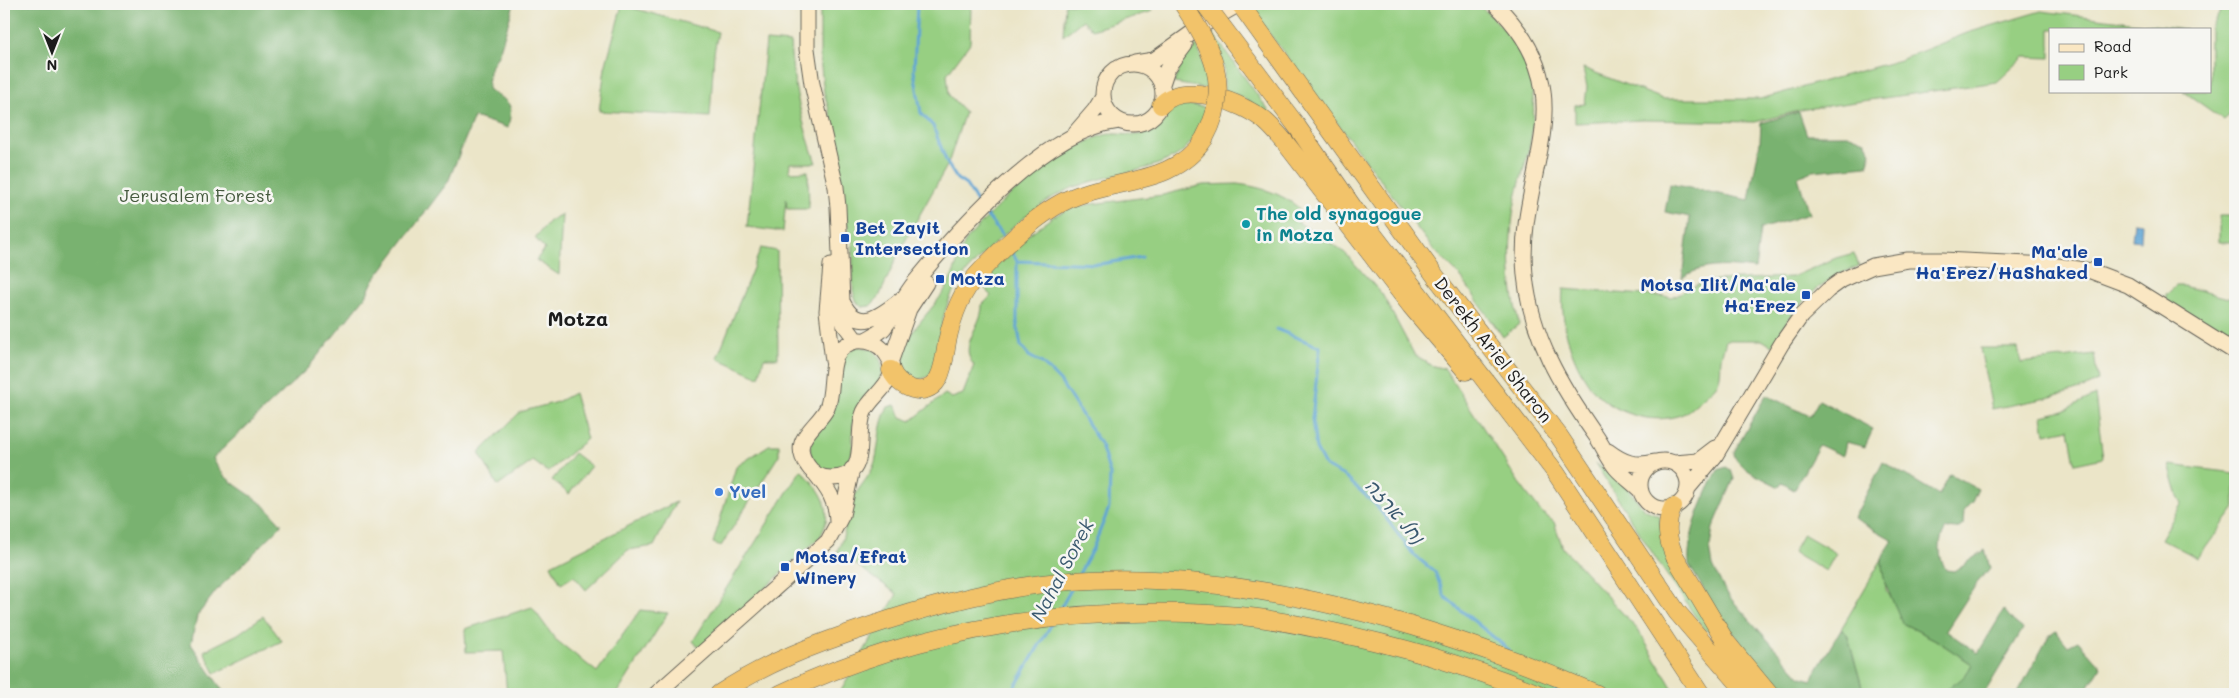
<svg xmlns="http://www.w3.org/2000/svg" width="2239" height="698" viewBox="0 0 2239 698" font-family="Mali,'Playpen Sans Hebrew',sans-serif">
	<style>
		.green { fill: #97cf82; stroke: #5a764f }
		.forest { fill: #79b270; stroke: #4a6746 }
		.water { fill: #5fa4d4; stroke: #3e6078 }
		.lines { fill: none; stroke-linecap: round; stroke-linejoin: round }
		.stream { stroke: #5fa4d4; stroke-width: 3 }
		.secondary-casing { stroke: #646258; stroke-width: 17 }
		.trunk-casing { stroke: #646258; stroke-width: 19 }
		.secondary { stroke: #fae7c3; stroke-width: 15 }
		.trunk { stroke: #f2c36a; stroke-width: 18 }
		.trunk-bridge-casing { stroke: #646258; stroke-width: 19; stroke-linecap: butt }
		.trunk-bridge { stroke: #f2c36a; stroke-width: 18 }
		.culture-dot { fill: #0f9aa8; stroke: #f6f6f2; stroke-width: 2 }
		.transit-dot { fill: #1a4fb4; stroke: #f6f6f2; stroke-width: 2 }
		.shop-dot { fill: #3f7fe0; stroke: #f6f6f2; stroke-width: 2 }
		.labels { text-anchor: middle; stroke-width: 5; stroke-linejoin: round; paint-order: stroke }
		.park-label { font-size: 18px; fill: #475b40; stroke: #f6f6f2 }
		.culture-label { font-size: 18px; font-weight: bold; fill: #0d838f; stroke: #f6f6f2; text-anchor: start }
		.transit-label { font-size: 18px; font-weight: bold; fill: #164399; stroke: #f6f6f2; text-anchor: start }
		.street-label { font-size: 18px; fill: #1c1c1c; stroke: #f6f6f2 }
		.shop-label { font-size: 18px; font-weight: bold; fill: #366cbe; stroke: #f6f6f2; text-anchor: start }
		.water-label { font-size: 19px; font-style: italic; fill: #3a596f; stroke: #f6f6f2 }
		.quarter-label { font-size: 20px; font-weight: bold; fill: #1c1c1c; stroke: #f6f6f2 }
	</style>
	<rect width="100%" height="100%" fill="#f6f6f2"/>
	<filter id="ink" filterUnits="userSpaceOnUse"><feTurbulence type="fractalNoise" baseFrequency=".02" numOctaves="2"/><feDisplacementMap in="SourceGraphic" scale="10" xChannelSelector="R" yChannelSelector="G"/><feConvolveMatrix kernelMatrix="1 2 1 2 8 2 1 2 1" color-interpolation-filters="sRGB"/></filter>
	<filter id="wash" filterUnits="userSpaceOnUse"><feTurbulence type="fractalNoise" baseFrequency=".0096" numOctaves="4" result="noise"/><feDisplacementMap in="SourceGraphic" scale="20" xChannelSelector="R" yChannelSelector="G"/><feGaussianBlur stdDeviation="1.12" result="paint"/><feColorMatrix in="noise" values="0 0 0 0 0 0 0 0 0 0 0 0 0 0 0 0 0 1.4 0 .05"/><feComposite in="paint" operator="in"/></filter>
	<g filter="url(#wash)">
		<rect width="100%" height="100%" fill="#ebe5c8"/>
		<path class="green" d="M 820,4 L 971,4 L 970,43 L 947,74 L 949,95 L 965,112 L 948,164 L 899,252 L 879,297 L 870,306 L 862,307 L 857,303 L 853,291 L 853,245 L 844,212 L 837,136 L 824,93 L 820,59 Z
			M 1065,4 L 1148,4 L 1153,11 L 1092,30 L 1083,20 L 1063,36 Z
			M 1254,4 L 1477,4 C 1524,40 1542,85 1530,144 C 1525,168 1516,191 1513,215 C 1508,251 1510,289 1519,324 L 1503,337 L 1460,276 L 1433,249 L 1249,7 Z
			M 2225,4 L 2235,4 L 2235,110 L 2224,120 L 2183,91 L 2210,91 L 2210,29 Z
			M 622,5 L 718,32 L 714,53 L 710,117 L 599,111 L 605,68 Z
			M 2041,11 L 2186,29 L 2050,29 L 2050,58 L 2024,57 L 1997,82 L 1806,109 L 1755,122 L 1644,120 L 1575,123 L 1575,105 L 1585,104 L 1587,87 L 1583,68 L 1663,99 L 1760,99 L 1900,60 L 1967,33 Z
			M 1211,31 L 1282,129 C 1264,111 1248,98 1224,90 L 1224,69 Z
			M 766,41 L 790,43 C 793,86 802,123 816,163 L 790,163 L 789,172 L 808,171 L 809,209 L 787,209 L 786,199 L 783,232 L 747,227 Z
			M 1197,45 L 1202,59 L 1208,89 L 1174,83 L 1184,59 Z
			M 1184,104 L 1208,108 C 1204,125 1190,149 1174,157 C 1141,175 1094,175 1059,194 C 1028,210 980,254 959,282 C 941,307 940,340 933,369 L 929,376 C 906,387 898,371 904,350 C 911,327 934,309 946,288 C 955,274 958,257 965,242 C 969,236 975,231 980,225 C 1010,191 1058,152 1101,136 C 1114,131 1128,137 1142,134 C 1161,129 1165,108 1184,104 Z
			M 1237,184 C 1261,187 1281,193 1299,208 L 1296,221 L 1344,252 L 1382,294 L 1414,354 L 1430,365 L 1445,369 L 1519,483 L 1541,512 L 1554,522 L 1563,548 L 1638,630 L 1676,694 L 839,694 L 897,594 L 837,551 C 847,534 845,516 853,499 C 859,486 871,476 875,462 C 880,442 878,425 888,407 L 895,405 L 901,417 L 911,421 L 945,394 L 952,398 L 963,394 L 974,365 C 957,346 983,325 982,305 L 991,296 L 979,281 L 1021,240 L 1054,216 L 1071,208 L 1092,204 L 1163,195 L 1203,185 Z
			M 562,214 L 559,275 L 536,260 L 545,249 L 535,238 L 549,221 Z
			M 2219,216 L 2235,216 L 2235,242 L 2219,242 Z
			M 761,248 L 777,251 L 778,358 L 764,358 L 759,377 L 717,358 Z
			M 1854,253 L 1859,266 C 1814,283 1795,306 1772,346 L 1762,340 L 1726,340 C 1725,346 1722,352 1721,358 C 1720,367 1722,375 1717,384 C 1714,389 1708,393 1704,397 C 1697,403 1690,410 1683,414 C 1652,427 1609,412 1590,386 C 1570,359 1560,321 1563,289 L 1672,297 L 1700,283 L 1717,280 L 1792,277 L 1836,258 Z
			M 2176,286 L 2184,286 L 2235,300 L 2235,343 L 2170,304 L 2166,300 L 2166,295 Z
			M 857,346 L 873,349 C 879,357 884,363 882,373 C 879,389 861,397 855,415 C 848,437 860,448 843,469 L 826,472 L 813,465 C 803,429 822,430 836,403 C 840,393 838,370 842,356 Z
			M 1980,348 L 2018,348 L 2021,363 L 2094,354 L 2098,380 C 2089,392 2010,405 1992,409 Z
			M 574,393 L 587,439 L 548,472 L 533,461 L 498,486 L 479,453 L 520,412 L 557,402 Z
			M 2095,395 L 2103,458 L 2075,464 L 2069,429 L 2045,434 L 2042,416 L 2063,411 Z
			M 769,445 L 779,445 L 779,455 L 721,546 L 713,543 L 736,467 Z
			M 574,453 L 591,466 L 569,494 L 552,480 Z
			M 1595,463 L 1621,480 L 1644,509 L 1660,516 L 1660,523 L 1713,633 L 1704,629 L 1660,565 Z
			M 2169,465 L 2235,473 L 2235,508 L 2198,558 L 2161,539 L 2182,503 L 2178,496 Z
			M 801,470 C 821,490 836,509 820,537 L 700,649 L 693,641 Z
			M 676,502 L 654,546 L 628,550 L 586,590 L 574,576 L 561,584 L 551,565 Z
			M 1803,534 L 1836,553 L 1826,571 L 1793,552 Z
			M 1882,559 L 1886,590 L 1898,609 L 1902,623 L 1934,639 L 1972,664 C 1966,678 1953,690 1938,694 C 1925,698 1880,694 1864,694 L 1847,634 L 1841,629 Z
			M 532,607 L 555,639 L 597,672 L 640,610 L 668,613 L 617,694 L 507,694 L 503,651 L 466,652 L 465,629 Z
			M 263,616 L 282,641 L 215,673 L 204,651 L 238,634 Z"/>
		<path class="forest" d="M 4,4 L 514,4 L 499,53 L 489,71 L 488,89 C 507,104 515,98 508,128 L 474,117 L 448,182 L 373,281 L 366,296 L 307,369 L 213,458 C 221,479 240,487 257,500 C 266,506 274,516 282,525 L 216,591 L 197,616 L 191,644 L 225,694 L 4,694 Z
			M 1799,112 L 1807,135 L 1850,135 L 1865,141 L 1871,153 L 1867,166 L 1812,171 L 1798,177 L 1809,214 L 1760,229 L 1755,269 C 1730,266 1703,263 1682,278 L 1690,217 L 1665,212 L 1670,184 L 1749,200 L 1760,142 L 1761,123 Z
			M 1766,395 L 1810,416 L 1819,400 L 1873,429 L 1865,447 L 1846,442 L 1843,456 L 1819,445 L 1794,490 L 1782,483 L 1779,487 C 1767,480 1733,467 1734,452 Z
			M 1883,462 L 1939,495 L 1950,474 L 1978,489 L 1972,502 L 1964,510 L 1963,525 L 1959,528 L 1946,529 C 1937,541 1939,557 1946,570 L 1954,571 L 1985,550 L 1990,568 L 1977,583 L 1946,631 L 1978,653 L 2004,610 L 2013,621 L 2023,629 L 1984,694 L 1937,694 C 1952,686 1965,680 1972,664 L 1934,639 L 1902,623 C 1895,602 1881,584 1882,560 C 1883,554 1890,546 1893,540 L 1854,518 Z
			M 1726,467 L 1731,470 L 1734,479 L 1713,528 L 1710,547 L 1713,566 L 1723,587 L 1732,600 L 1800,676 L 1811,680 L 1841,629 L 1847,634 L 1864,694 L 1789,694 L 1766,672 L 1721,619 L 1689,565 C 1687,533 1703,499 1718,470 Z
			M 2056,631 L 2068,646 L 2078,641 L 2101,667 L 2084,694 L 2017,694 L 2049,636 Z"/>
		<path class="water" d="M 2134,222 L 2142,223 L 2141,241 L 2132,240 Z"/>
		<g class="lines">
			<path class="stream" d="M 917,4 L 914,71 L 921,113 L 933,126 L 947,163 L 957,179 L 966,185 L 979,205
				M 984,212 L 1005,239
				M 1010,249 L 1017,261 L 1017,324 L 1021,346 L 1029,356 L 1042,363 L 1060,381 L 1101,445 L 1110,474 L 1109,508 L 1093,548 L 1079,574
				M 1017,261 L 1100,264 L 1142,257
				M 1276,329 L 1320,347 L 1312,419 L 1316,449 L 1325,466 L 1344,476 L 1376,505 L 1414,555 L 1435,572 L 1445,597 L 1509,650
				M 1059,611 L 1073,586
				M 1546,682 L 1561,694
				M 1011,694 L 1051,625"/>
		</g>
	</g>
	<g filter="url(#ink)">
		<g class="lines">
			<defs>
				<path id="secondary" d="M 807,4 L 807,49 L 812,84 L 836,187 L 838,207 L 842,301 C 858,336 883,314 903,298
					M 1495,4 C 1591,98 1515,170 1525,275 C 1531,337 1561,386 1596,436 C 1603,446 1608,458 1616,468 C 1623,476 1633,483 1641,491
					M 1135,63 L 1154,60 L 1203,25 L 1239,4
					M1103 94a30 30 0 1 1 60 0a30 30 0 1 1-60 0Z
					M 1162,84 L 1167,69 L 1185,45
					M 1076,132 L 1095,110 L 1103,97
					M 831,265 L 827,311 L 833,361
					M 837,300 L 844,324 L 856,340 L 861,340
					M 856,341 C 867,340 877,343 884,351 C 907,378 873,392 864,412 C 854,434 872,478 831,478 C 822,478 813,474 808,466 C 788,440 817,428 827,408 C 837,383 823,349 856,341 Z
					M 864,341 C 870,337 878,334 883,329 C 895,315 903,297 915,282 C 961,226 1045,130 1119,121
					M 890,363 L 909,309 L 926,283
					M 1608,451 C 1624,463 1635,467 1655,462
					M1640 485a24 24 0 1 1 48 0a24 24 0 1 1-48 0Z
					M 1675,463 L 1698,461 L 1715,448
					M 814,472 C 827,488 837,501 837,522
					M 1689,487 L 1715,456 L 1782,343 L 1801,316 L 1828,290 L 1842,280 L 1873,266 L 1908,260 L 1942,260 L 2051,265 L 2091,271 L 2128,285 L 2235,352
					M 656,694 L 828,541 L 842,515 L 852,469"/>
				<path id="trunk" d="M 1240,4 L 1436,277 L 1559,436 L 1677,612 L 1748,694
					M 1161,105 C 1184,79 1243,103 1265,121 C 1272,127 1278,134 1284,141 L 1411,306 L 1466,371
					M 1296,125 L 1359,216 L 1556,473 L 1701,694
					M 891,370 C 898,388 926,400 938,379 C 944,368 945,354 947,342 C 952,317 960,293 978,274 C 1002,248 1036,214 1069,199 C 1114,178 1174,186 1204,139
					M 1673,507 C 1665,524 1667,538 1674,555 L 1726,642 L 1769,694
					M 719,694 C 765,663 818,643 870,626 C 932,605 1005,586 1071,581 C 1247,568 1438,625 1597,694
					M 780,694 C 922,626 1084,603 1240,616 C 1269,618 1300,625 1329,631 C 1401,646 1471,667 1539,694"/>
			</defs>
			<use href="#secondary" class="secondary-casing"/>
			<use href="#trunk" class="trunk-casing"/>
			<use href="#secondary" class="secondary"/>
			<use href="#trunk" class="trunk"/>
			<defs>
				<path id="trunk-bridge" d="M 1183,4 C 1212,49 1233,87 1204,139
					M 1205,4 L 1296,125"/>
			</defs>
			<use href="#trunk-bridge" class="trunk-bridge-casing"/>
			<use href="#trunk-bridge" class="trunk-bridge"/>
		</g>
	</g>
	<circle class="culture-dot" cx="1246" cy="224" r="5"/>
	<g class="transit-dot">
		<rect x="840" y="233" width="10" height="10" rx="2.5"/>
		<rect x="2093" y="257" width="10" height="10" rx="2.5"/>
		<rect x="935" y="274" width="10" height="10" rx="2.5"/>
		<rect x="1801" y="290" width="10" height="10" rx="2.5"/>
		<rect x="780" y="562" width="10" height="10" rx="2.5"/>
	</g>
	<circle class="shop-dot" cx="719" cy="492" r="5"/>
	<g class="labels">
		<g class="park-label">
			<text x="196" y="202">Jerusalem Forest</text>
		</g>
		<g class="culture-label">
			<text x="1256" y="220">The old synagogue<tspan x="1256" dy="21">in Motza</tspan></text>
		</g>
		<g class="transit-label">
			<text x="855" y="234">Bet Zayit<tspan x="855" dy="21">Intersection</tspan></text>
			<text x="2088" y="258" text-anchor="end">Ma'ale<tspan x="2088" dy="21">Ha'Erez/HaShaked</tspan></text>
			<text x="950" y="285">Motza</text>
			<text x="1796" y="291" text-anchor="end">Motsa Ilit/Ma'ale<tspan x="1796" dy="21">Ha'Erez</tspan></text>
			<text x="795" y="563">Motsa/Efrat<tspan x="795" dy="21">Winery</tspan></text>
		</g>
		<g class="street-label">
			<text transform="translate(1493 350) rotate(52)" y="6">Derekh Ariel Sharon</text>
		</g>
		<g class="shop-label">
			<text x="729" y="498">Yvel</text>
		</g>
		<g class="water-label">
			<text transform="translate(1395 511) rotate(49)" y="7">נחל ארזה</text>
			<text transform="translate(1062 570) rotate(-62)" y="7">Nahal Sorek</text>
		</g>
		<g class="quarter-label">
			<text x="578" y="326">Motza</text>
		</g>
	</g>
	<rect width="2239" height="698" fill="none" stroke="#f6f6f2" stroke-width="20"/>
	<rect x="2049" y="28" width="162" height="65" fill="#f6f6f2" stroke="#9f9f9c"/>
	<rect x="2059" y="44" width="25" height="8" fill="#fae7c3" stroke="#9f9f9c"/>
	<text x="2094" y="52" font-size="15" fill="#1c1c1c">Road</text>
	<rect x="2059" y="65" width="25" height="15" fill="#97cf82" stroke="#9f9f9c"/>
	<text x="2094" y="78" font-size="15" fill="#1c1c1c">Park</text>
	<g transform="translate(52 52) rotate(180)" stroke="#f6f6f2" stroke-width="4" paint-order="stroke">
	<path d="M0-4L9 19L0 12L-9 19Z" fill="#1c1c1c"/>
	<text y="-8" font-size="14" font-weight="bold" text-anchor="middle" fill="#1c1c1c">N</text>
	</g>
</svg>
